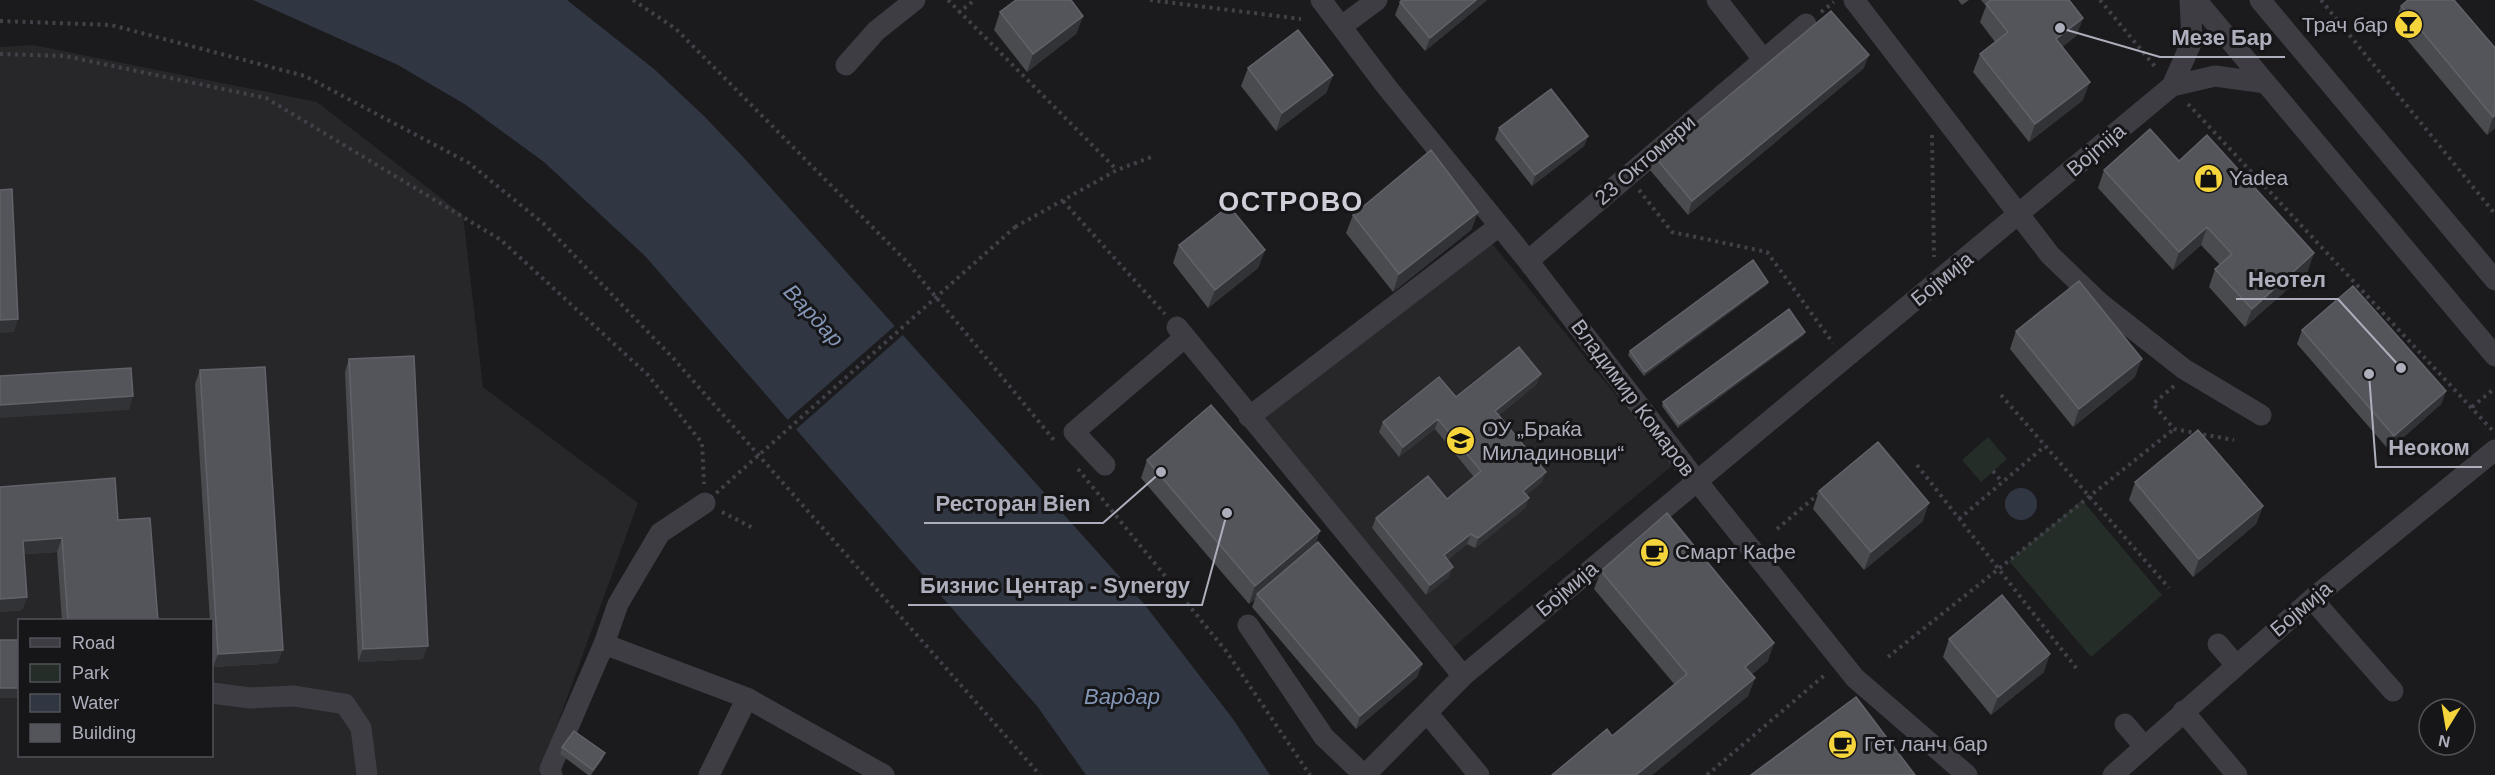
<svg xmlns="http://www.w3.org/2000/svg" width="2495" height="775" viewBox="0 0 2495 775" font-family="Arial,sans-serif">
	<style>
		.built { fill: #27272a; fill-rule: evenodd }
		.green { fill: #242d27 }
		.water { fill: #303742 }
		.pier { fill: #1b1b1d }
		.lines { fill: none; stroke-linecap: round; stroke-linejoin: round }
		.path { stroke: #414249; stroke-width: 4; stroke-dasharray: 3 4.5; stroke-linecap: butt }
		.minor { stroke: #3e3d44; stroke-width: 21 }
		.path-bridge { stroke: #414249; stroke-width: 4; stroke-dasharray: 3 4.5; stroke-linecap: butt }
		.wall { fill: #494b4f }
		.shaded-wall { fill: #323336 }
		.building { fill: #54555b; stroke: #62636a; stroke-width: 1.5 }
		.labels { text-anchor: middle; stroke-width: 6; stroke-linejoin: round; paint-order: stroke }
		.poi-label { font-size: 21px; fill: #adafbc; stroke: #161518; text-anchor: start }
		.street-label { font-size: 21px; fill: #adafbc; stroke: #161518 }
		.water-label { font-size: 22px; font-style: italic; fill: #8497b7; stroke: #161518 }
		.district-label { font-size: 27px; font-weight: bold; letter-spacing: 1.5px; fill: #cecfd8; stroke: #161518 }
		.leader { fill: none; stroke: #adafbc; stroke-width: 2 }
		.callout-dot { fill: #adafbc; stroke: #161518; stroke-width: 2 }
		.callout-label { font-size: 22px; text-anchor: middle; font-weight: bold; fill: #adafbc; stroke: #161518; stroke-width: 6; stroke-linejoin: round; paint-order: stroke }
	</style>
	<rect width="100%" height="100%" fill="#1b1b1d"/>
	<path class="built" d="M 33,45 L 317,102 L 463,215 L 483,387 L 638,503 L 539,775 L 0,775 L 0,47 ZM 20,620 L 212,620 L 212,756 L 20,756 Z
		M 1486,236 L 1673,465 L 1445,654 L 1249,417 Z"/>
	<path class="green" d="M 1988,437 L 2007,459 L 1981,482 L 1962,460 Z
		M 2082,500 L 2162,595 L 2091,657 L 2009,561 Z"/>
	<path class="water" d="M 253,0 L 567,0 L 654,69 L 704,116 L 745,159 L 1145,605 L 1233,719 L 1270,775 L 1086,775 L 1037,706 L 645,256 L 544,162 L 466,105 L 398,65 Z
		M2005 504a16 16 0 1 1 32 0a16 16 0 1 1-32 0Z"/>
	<path class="pier" d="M 897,324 L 905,333 L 793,432 L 785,422 Z"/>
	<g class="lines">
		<path class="path" d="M 633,0 L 676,29 L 907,262 L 1054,440
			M 948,0 L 1117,170
			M 1150,0 L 1301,19
			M 2100,0 L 2157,69
			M 2321,0 L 2495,214
			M 1821,12 L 1834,2
			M 958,13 L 972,2
			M 0,21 L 111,25 L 305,76 L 469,163 L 544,224 L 674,359 L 1040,775
			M 0,54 L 65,56 L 266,98 L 501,240 L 648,375 L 702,443 L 704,484
			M 2188,104 L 2494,432
			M 1932,135 L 1934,257
			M 1639,190 L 1672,232 L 1767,252 L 1833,343
			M 1063,201 L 1165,314
			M 1015,227 L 1117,170 L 1154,156
			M 2174,386 L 2153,404 L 2174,429 L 2234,440
			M 2001,395 L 2169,588
			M 2472,407 L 2495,388
			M 1917,465 L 2077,669
			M 1078,469 L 1226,651 L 1310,775
			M 1993,471 L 2002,482
			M 722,512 L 753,528
			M 1959,519 L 2045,446
			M 1777,529 L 1822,491
			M 1888,657 L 2174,429
			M 1707,775 L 1827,673"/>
		<path class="minor" d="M 1321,0 L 1386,86 L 1528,261 L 1696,480 L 1855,678 L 1967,775
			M 1717,0 L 1763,59
			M 1854,0 L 2050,255 L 2100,303 L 2184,369 L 2261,415
			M 2196,0 L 2495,356
			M 2260,0 L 2495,280
			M 1342,26 L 1377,0
			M 846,65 L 876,31 L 915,0
			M 2172,86 L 2215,76 L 2266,83
			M 1528,261 L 1806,24
			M 1177,327 L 1463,676
			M 1249,417 L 1499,226
			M 1105,465 L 1074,432 L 1184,338
			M 2312,599 L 2393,691
			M 1248,625 L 1324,737 L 1364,775
			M 604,644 L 747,698 L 884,775
			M 2218,644 L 2235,664
			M 212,693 L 250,698 L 294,696 L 345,704 L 361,728 L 367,775
			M 2183,711 L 2237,775
			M 1428,714 L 1479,775
			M 2125,724 L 2144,746
			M 552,775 L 550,769 L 604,644 L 618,604 L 660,533 L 705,503
			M 709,775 L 747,698
			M 1365,775 L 1463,676 L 2172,86 L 2192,41 L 2190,0
			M 2113,775 L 2312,599 L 2495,450"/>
		<path class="path-bridge" d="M 705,503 L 1015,227"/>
	</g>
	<path class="wall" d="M 1487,0 L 1425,51 L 1395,15 L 1400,2 Z
		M 1958,0 L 1969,0 L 1962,5 Z
		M 1981,0 L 2069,0 L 2083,18 L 2076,36 L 2062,47 L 2083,100 L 2029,142 L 1973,72 L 1980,54 L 1995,42 L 1980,22 L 1986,6 Z
		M 2401,6 L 2495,48 L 2495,128 L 2487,135 L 2394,24 Z
		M 1000,12 L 1083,16 L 1076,34 L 1027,72 L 994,30 Z
		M 1248,68 L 1333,75 L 1326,93 L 1276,131 L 1241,86 Z
		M 1864,68 L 1688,215 L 1650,170 L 1655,157 Z
		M 1499,128 L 1588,136 L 1584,146 L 1532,186 L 1495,139 Z
		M 2104,170 L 2308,271 L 2245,327 L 2209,287 L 2215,269 L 2220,265 L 2201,245 L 2173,270 L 2098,188 Z
		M 1478,212 L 1471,230 L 1393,292 L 1346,233 L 1353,215 Z
		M 1179,245 L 1265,250 L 1258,268 L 1208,308 L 1173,263 Z
		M 1768,282 L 1767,285 L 1644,376 L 1628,355 L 1630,351 Z
		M 2302,330 L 2446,391 L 2441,404 L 2389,450 L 2297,344 Z
		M 2016,331 L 2135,377 L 2073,427 L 2010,349 Z
		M 1804,335 L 1678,428 L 1662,406 L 1663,402 Z
		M 349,359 L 423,659 L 358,662 L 345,372 Z
		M 200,370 L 278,663 L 213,667 L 212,621 L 210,621 L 195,384 Z
		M 1537,384 L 1499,415 L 1542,482 L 1526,495 L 1529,498 L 1525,508 L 1475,548 L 1467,544 L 1447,560 L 1449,577 L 1426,595 L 1372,528 L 1376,518 L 1447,499 L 1474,477 L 1435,429 L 1399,457 L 1379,432 L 1383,422 L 1456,397 Z
		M 1147,460 L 1320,531 L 1315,545 L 1422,664 L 1417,677 L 1356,729 L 1252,607 L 1255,599 L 1249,604 L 1141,478 Z
		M 2135,482 L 2263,506 L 2256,524 L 2193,577 L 2129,500 Z
		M 0,487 L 118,520 L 158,621 L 62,621 L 57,552 L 24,554 L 27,597 L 22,610 L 0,612 Z
		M 1819,491 L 1923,521 L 1864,570 L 1813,509 Z
		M 1601,571 L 1768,661 L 1752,674 L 1755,678 L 1748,696 L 1652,775 L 1552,775 L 1612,736 L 1675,685 L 1594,589 Z
		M 1949,639 L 2044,672 L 1991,715 L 1943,657 Z
		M 562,747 L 605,753 L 602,760 L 591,775 L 588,775 L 560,754 Z"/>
	<path class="shaded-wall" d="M 1476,0 L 1487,0 L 1425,51 L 1430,38 Z
		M 1083,16 L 1076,34 L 1027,72 L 1033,54 Z
		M 2083,18 L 2076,36 L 2050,57 L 2056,39 Z
		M 1869,55 L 1864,68 L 1688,215 L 1692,201 Z
		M 1333,75 L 1326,93 L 1276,131 L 1282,113 Z
		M 2090,82 L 2083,100 L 2029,142 L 2035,124 Z
		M 2495,115 L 2495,128 L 2487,135 L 2493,117 Z
		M 1588,136 L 1584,146 L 1532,186 L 1535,175 Z
		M 1478,212 L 1471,230 L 1393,292 L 1399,274 Z
		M 2207,227 L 2201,245 L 2173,270 L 2179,252 Z
		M 1265,250 L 1258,268 L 1208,308 L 1215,290 Z
		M 2314,253 L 2308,271 L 2245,327 L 2252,309 Z
		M 1768,282 L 1767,285 L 1644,376 L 1645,372 Z
		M 18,319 L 14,332 L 0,333 L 0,320 Z
		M 1805,332 L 1804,335 L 1678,428 L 1679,424 Z
		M 2142,359 L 2135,377 L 2073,427 L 2079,409 Z
		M 1541,374 L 1537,384 L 1492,421 L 1495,411 Z
		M 2446,391 L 2441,404 L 2389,450 L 2394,436 Z
		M 133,396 L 129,410 L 0,418 L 0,405 Z
		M 1438,419 L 1435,429 L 1399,457 L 1403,447 Z
		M 1546,472 L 1542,482 L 1519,501 L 1523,491 Z
		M 1529,498 L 1525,508 L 1475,548 L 1478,538 Z
		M 1929,503 L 1923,521 L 1864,570 L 1871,552 Z
		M 2263,506 L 2256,524 L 2193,577 L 2199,559 Z
		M 1320,531 L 1313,549 L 1257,594 L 1255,599 L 1249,604 L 1255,586 Z
		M 1471,534 L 1467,544 L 1440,565 L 1444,555 Z
		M 62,538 L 57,552 L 18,555 L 23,541 Z
		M 1453,567 L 1449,577 L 1426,595 L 1430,585 Z
		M 27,597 L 22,610 L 0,612 L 0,599 Z
		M 1774,643 L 1768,661 L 1739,685 L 1745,667 Z
		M 428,646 L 423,659 L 358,662 L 363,649 Z
		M 283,650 L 278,663 L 213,667 L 218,654 Z
		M 2050,654 L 2044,672 L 1991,715 L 1998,697 Z
		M 1422,664 L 1417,677 L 1356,729 L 1360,716 Z
		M 1755,678 L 1748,696 L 1652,775 L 1636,775 Z
		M 0,688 L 20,688 L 20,698 L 0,698 Z
		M 605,753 L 602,760 L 591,775 L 593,770 Z"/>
	<path class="building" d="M 1016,0 L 1071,0 L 1083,16 L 1033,54 L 1000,12 Z
		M 1402,0 L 1476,0 L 1430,38 L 1400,2 Z
		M 1991,0 L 2069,0 L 2083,18 L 2056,39 L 2090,82 L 2035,124 L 1980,54 L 2008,32 L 1986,4 Z
		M 2408,0 L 2454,0 L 2495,48 L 2495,115 L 2493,117 L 2401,6 Z
		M 1831,11 L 1869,55 L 1692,201 L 1655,157 Z
		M 1298,30 L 1333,75 L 1282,113 L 1248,68 Z
		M 1551,89 L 1588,136 L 1535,175 L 1499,128 Z
		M 2150,129 L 2179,161 L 2207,135 L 2314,253 L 2252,309 L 2215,269 L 2232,254 L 2207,227 L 2179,252 L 2104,170 Z
		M 1431,150 L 1478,212 L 1399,274 L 1353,215 Z
		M 12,189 L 18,319 L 0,320 L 0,190 Z
		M 1229,206 L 1265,250 L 1215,290 L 1179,245 Z
		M 1753,260 L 1768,282 L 1645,372 L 1630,351 Z
		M 2079,281 L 2142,359 L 2079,409 L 2016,331 Z
		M 2353,286 L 2446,391 L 2394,436 L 2302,330 Z
		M 1789,309 L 1805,332 L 1679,424 L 1663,402 Z
		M 1519,347 L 1541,374 L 1495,411 L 1546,472 L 1523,491 L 1529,498 L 1478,538 L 1471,534 L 1444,555 L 1453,567 L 1430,585 L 1376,518 L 1428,476 L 1447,499 L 1481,471 L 1438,419 L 1403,447 L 1383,422 L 1439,377 L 1456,397 Z
		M 414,356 L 428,646 L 363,649 L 349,359 Z
		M 265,367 L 283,650 L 218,654 L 200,370 Z
		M 131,368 L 133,396 L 0,405 L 0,376 Z
		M 1211,405 L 1320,531 L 1255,586 L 1147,460 Z
		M 2198,430 L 2263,506 L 2199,559 L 2135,482 Z
		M 1878,442 L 1929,503 L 1871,552 L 1819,491 Z
		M 115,478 L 118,520 L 150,518 L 158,621 L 68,621 L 62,538 L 23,541 L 27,597 L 0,599 L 0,487 Z
		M 1667,513 L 1774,643 L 1745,667 L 1755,678 L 1636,775 L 1552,775 L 1607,729 L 1612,736 L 1687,674 L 1601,571 Z
		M 1318,542 L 1422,664 L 1360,716 L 1257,594 Z
		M 2002,595 L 2050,654 L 1998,697 L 1949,639 Z
		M 0,640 L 20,640 L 20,688 L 0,688 Z
		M 1856,697 L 1915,775 L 1751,775 Z
		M 574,731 L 605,753 L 593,770 L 562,747 Z"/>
	<defs>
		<symbol id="bar-disc" viewBox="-11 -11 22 22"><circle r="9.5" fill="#f5d53b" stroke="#161518"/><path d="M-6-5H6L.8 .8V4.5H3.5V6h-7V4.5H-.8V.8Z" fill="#111"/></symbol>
		<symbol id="shop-disc" viewBox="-11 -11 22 22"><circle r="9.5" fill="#f5d53b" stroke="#161518"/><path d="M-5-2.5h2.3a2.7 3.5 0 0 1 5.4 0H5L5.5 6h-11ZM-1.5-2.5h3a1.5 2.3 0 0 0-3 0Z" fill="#111"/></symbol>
		<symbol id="school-disc" viewBox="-11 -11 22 22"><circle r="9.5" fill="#f5d53b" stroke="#161518"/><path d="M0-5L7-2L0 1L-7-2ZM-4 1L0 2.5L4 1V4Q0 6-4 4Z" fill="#111"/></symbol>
		<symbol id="cafe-disc" viewBox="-11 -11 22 22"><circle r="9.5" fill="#f5d53b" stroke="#161518"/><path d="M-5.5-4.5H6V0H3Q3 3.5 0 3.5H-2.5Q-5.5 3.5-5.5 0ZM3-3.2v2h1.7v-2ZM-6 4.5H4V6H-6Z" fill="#111"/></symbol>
	</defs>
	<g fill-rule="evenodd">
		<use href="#bar-disc" x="2392" y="8" width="33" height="33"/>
		<use href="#shop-disc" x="2192" y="162" width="33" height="33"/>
		<use href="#school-disc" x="1444" y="424" width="33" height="33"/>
		<use href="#cafe-disc" x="1638" y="536" width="33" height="33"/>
		<use href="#cafe-disc" x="1826" y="728" width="33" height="33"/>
	</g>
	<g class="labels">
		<g class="poi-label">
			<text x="2388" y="32" text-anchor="end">Трач бар</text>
			<text x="2229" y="185">Yadea</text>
			<text x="1482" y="436">ОУ „Браќа<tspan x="1482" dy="24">Миладиновци“</tspan></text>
			<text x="1675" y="559">Смарт Кафе</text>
			<text x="1864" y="751">Гет ланч бар</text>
		</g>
		<g class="street-label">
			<text transform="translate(2096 150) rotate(-40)" y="7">Bojmija</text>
			<text transform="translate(1645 160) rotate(-41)" y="7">23 Октомври</text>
			<text transform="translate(1942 279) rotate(-39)" y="7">Бојмија</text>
			<text transform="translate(1633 398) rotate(53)" y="7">Владимир Комаров</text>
			<text transform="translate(1567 589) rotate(-40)" y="7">Бојмија</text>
			<text transform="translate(2301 609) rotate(-40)" y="7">Бојмија</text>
		</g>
		<g class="water-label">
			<text transform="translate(814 315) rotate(47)" y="8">Вардар</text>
			<text x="1122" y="704">Вардар</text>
		</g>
		<g class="district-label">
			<text x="1291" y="211">ОСТРОВО</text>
		</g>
	</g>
	<path class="leader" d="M2060 28L2160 57H2285M2401 368L2338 299H2236M2369 374L2376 467H2482M1161 472L1103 523H924M1227 513L1202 605H908"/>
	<g class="callout-dot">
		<circle cx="2060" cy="28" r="6"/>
		<circle cx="2401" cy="368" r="6"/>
		<circle cx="2369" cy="374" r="6"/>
		<circle cx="1161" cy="472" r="6"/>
		<circle cx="1227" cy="513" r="6"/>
	</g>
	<g class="callout-label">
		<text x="2222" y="45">Мезе Бар</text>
		<text x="2287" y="287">Неотел</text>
		<text x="2429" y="455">Неоком</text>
		<text x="1013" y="511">Ресторан Bien</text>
		<text x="1055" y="593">Бизнис Центар - Synergy</text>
	</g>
	<rect x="18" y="619" width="195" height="138" fill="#161518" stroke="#52535a" stroke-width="1.5"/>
	<rect x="30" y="638" width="30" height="9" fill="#3e3d44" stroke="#52535a" stroke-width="1.5"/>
	<text x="72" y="649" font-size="18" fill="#adafbc">Road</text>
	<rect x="30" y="664" width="30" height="18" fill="#242d27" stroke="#52535a" stroke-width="1.5"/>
	<text x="72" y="679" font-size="18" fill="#adafbc">Park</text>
	<rect x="30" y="694" width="30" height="18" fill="#303742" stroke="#52535a" stroke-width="1.5"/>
	<text x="72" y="709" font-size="18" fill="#adafbc">Water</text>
	<rect x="30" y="724" width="30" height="18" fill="#54555b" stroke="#52535a" stroke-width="1.5"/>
	<text x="72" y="739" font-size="18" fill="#adafbc">Building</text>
	<g transform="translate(2447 727) rotate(191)"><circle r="28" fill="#161518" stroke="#52535a" stroke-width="1.5"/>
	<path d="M0-4.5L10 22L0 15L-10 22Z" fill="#f5d53b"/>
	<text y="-9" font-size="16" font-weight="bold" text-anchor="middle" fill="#adafbc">N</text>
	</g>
</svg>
